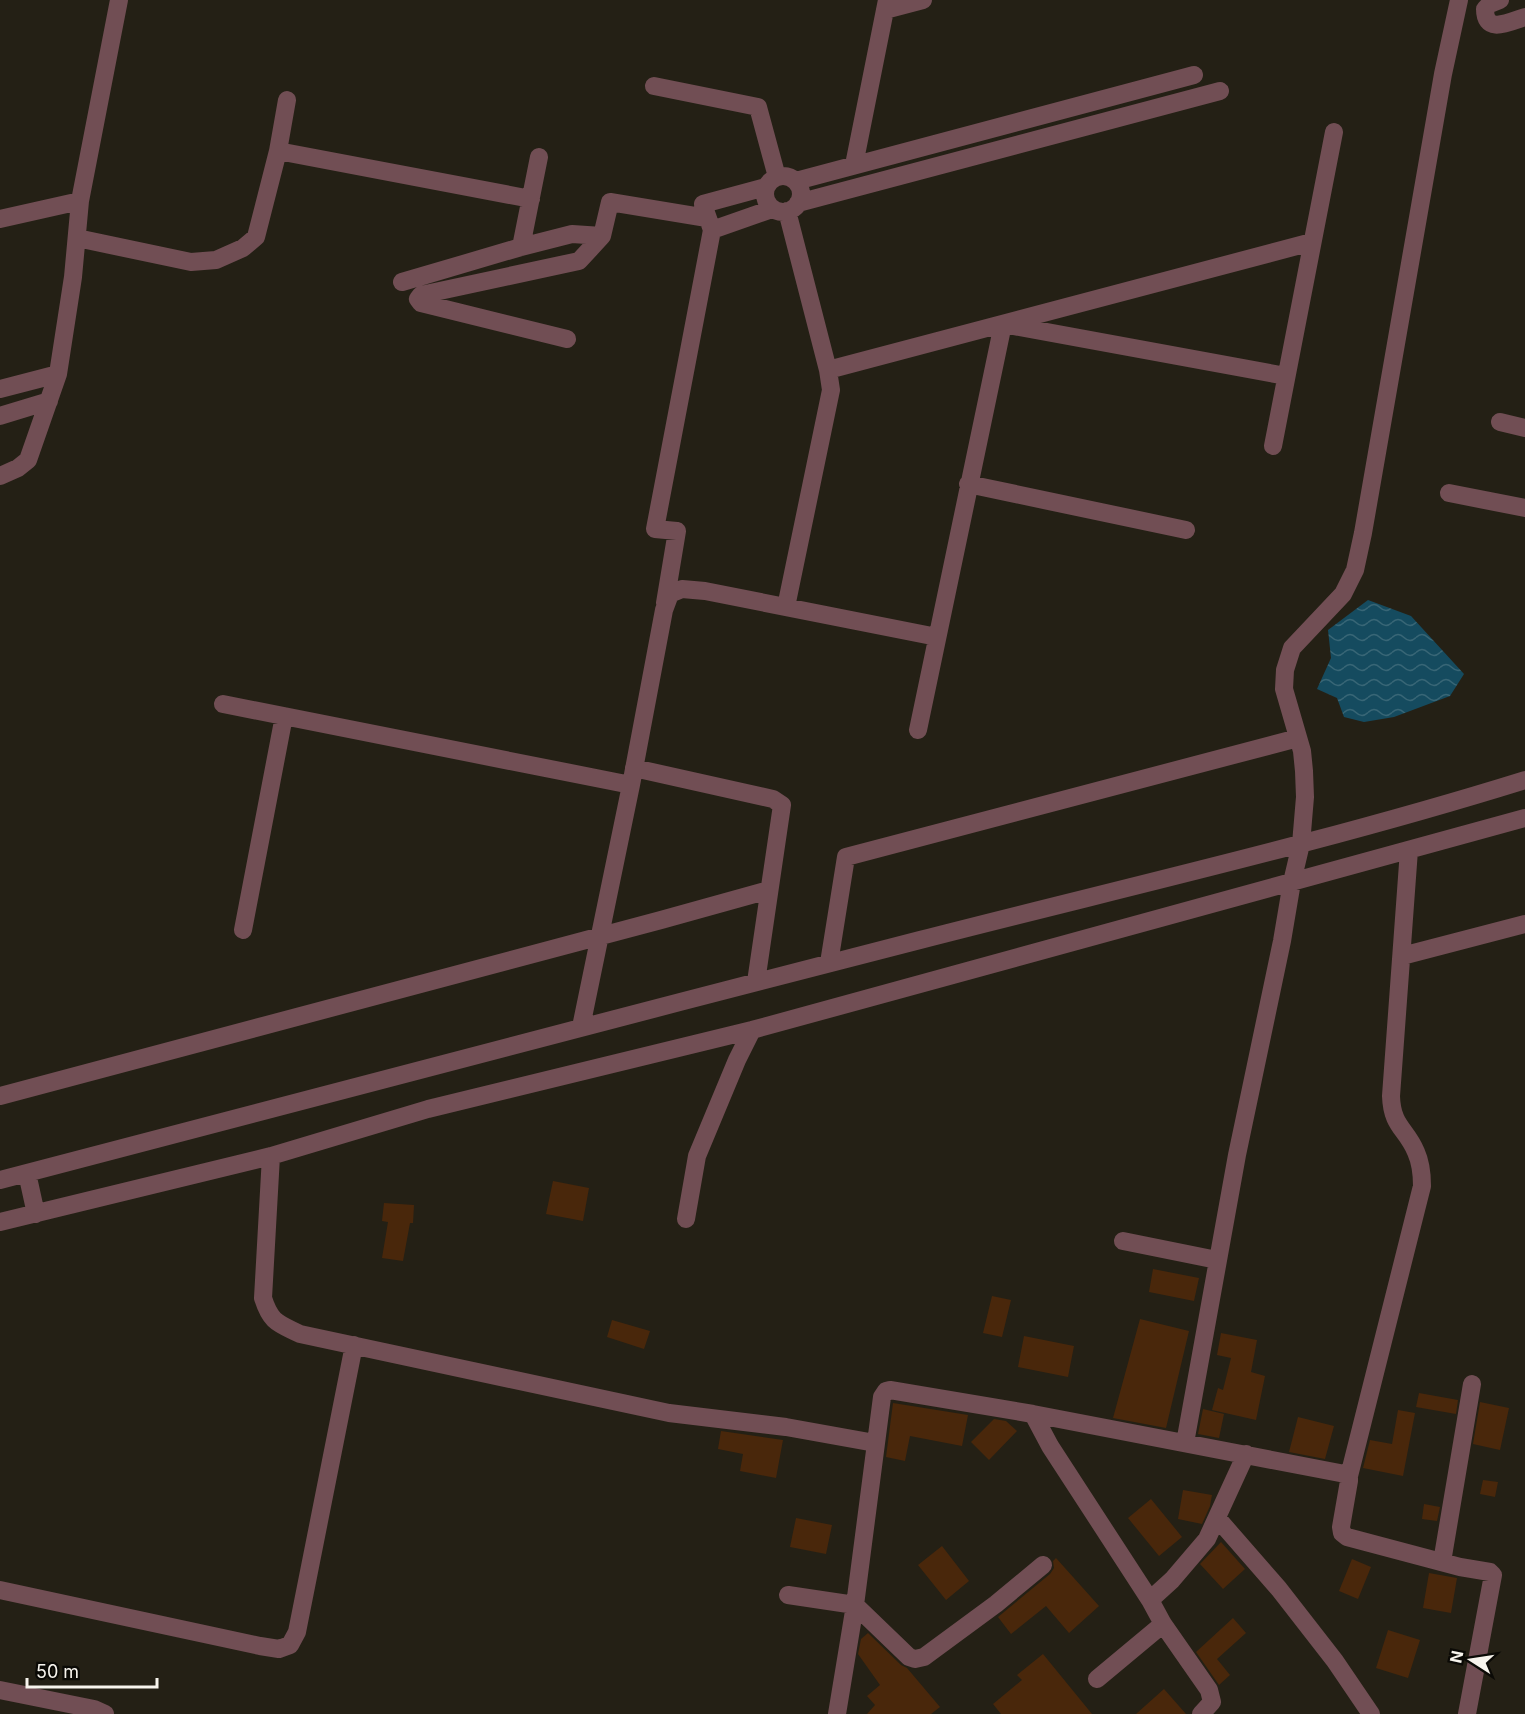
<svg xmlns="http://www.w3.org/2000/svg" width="1525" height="1714" viewBox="0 0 1525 1714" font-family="Inter,sans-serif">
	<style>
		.water { fill: url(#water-waves) }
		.building { fill: #49270b }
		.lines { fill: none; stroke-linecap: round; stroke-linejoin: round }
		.minor { stroke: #714e54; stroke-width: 18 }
	</style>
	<defs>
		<pattern id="water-waves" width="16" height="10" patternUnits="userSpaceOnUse" patternTransform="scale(1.5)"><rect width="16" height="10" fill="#154b5f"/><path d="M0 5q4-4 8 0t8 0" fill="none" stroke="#386676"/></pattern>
	</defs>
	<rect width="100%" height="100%" fill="#242015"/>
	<path class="water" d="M 1368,600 L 1411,616 L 1464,674 L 1450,696 L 1394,717 L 1364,722 L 1344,717 L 1337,698 L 1317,689 L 1331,658 L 1328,630 Z"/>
	<path class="building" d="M 553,1181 L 589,1188 L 583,1221 L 546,1214 Z
		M 384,1203 L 414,1205 L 413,1223 L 410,1223 L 403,1261 L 382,1258 L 388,1222 L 382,1221 Z
		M 1153,1269 L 1199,1278 L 1194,1301 L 1149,1292 Z
		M 992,1296 L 1011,1300 L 1002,1337 L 983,1333 Z
		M 1140,1319 L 1189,1331 L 1166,1428 L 1113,1418 Z
		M 612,1320 L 650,1331 L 644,1349 L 607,1337 Z
		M 1221,1333 L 1257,1340 L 1251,1372 L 1265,1376 L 1256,1420 L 1212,1410 L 1218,1388 L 1223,1390 L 1231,1358 L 1217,1355 Z
		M 1024,1336 L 1074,1346 L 1068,1377 L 1018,1367 Z
		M 1419,1393 L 1458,1400 L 1456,1414 L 1416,1407 Z
		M 1480,1402 L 1509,1408 L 1500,1450 L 1473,1444 Z
		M 893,1403 L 968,1415 L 962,1446 L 910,1436 L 905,1461 L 886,1457 Z
		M 1203,1409 L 1224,1414 L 1219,1438 L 1198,1434 Z
		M 1398,1410 L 1415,1413 L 1403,1476 L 1363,1468 L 1370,1440 L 1392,1444 Z
		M 1298,1417 L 1334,1426 L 1325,1459 L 1289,1452 Z
		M 994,1419 L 1006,1421 L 1017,1431 L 989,1460 L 971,1442 Z
		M 721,1431 L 783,1440 L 776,1478 L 740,1471 L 743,1454 L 718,1449 Z
		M 1483,1480 L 1498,1482 L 1495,1497 L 1480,1494 Z
		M 1183,1490 L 1212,1495 L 1210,1506 L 1202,1524 L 1178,1519 Z
		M 1151,1499 L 1182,1537 L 1159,1556 L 1128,1518 Z
		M 1424,1504 L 1440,1507 L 1437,1521 L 1422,1519 Z
		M 796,1518 L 832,1525 L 826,1554 L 790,1547 Z
		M 1221,1542 L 1245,1569 L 1223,1589 L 1200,1564 Z
		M 942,1546 L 969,1581 L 946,1600 L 918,1565 Z
		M 1056,1558 L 1099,1606 L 1069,1633 L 1046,1606 L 1011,1634 L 998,1617 L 1050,1574 L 1054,1568 L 1053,1561 Z
		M 1352,1559 L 1371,1567 L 1358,1599 L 1339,1591 Z
		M 1429,1573 L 1457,1578 L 1451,1613 L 1423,1608 Z
		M 1233,1618 L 1246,1633 L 1217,1659 L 1230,1675 L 1219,1685 L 1196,1652 Z
		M 1388,1630 L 1420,1640 L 1408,1678 L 1376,1668 Z
		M 868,1633 L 901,1665 L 907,1668 L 940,1707 L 931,1714 L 867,1714 L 875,1705 L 867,1696 L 880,1685 L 858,1654 L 861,1639 Z
		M 1043,1654 L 1092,1714 L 1001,1714 L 993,1704 L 1022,1680 L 1017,1675 Z
		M 1164,1689 L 1186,1714 L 1136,1714 Z"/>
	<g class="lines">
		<path class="minor" d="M 1500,0 L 1490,4 L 1485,9 C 1485,35 1509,22 1525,17
			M 885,10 L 923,0
			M 654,86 L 758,107 L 777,177
			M 278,151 L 531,199
			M 854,165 L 887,0
			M765 194a18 18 0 1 1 36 0a18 18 0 1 1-36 0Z
			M 796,181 L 1194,75
			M 798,203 L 1220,91
			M 0,219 L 80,201
			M 712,230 L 772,209
			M 77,238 L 191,262 L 216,260 L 243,248 L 256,237 L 278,151 L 287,100
			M 521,247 L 539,157
			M 402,282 L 521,247 L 572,234 L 602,236
			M 567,339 L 421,303 L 418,299 L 421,295 L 579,261 L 602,236 L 610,202 L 707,218
			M 828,370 L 1312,242
			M 0,389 L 58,374
			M 0,416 L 49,401
			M 1500,422 L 1525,428
			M 1273,446 L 1334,132
			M 0,476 L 18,468 L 28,460 L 58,374 L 73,277 L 80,201 L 119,0
			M 968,484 L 1186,530
			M 1449,493 L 1525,508
			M 665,603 L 677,531 L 655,529 L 712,230 L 703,204 L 766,187
			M 786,607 L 831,390 L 828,370 L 787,211
			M 223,704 L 631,785
			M 918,730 L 1003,324 L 1286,376
			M 634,768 L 773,799 L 782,805 L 756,982
			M 243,930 L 284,716
			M 1402,956 L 1525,924
			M 829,963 L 846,857 L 1298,738
			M 581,1027 L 631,785 L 664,610 L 670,594 L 682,589 L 705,591 L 937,637
			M 0,1096 L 661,920 L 769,890
			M 271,1156 L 263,1298 C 271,1323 278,1323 300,1334 L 669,1413 L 786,1427 L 875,1443
			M 27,1173 L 36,1214
			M 0,1180 C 306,1099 613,1019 920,940 C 1122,888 1326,842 1525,780
			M 686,1219 L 697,1156 L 737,1060 L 752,1030
			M 0,1222 L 271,1156 L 428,1109 L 752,1030 L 1525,818
			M 1123,1241 L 1217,1260
			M 1033,1414 L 1050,1446 L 1150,1600
			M 1185,1443 L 1237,1155 L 1282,941 L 1292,882 L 1301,844 L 1305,797 L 1304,771 L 1302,751 L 1284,689 L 1285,670 L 1292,648 L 1343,594 L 1355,570 L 1363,533 L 1443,74 L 1459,0
			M 1349,1476 L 1422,1186 C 1422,1175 1421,1163 1416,1152 C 1406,1128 1392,1127 1391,1096 L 1409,850
			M 1218,1519 L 1279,1589 L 1335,1661 L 1371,1714
			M 1442,1562 L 1472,1384
			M 0,1590 L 260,1646 L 279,1649 L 290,1645 L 297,1632 L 354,1345
			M 788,1595 L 855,1605 L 909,1657 L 915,1659 L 924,1657 L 996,1604 L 1043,1565
			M 1097,1679 L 1163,1624
			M 0,1690 L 94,1709 L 105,1714
			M 837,1714 L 855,1605 L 882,1397 L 886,1391 L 890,1390 L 1033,1414 L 1345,1474 L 1349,1476 L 1349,1481 L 1341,1527 L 1342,1533 L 1347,1537 L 1460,1567 L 1490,1572 L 1493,1575 L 1467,1714
			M 1201,1714 L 1212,1702 L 1209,1690 L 1163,1624 L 1150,1600 L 1172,1580 L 1207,1539 L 1246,1454"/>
	</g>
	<g transform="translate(1471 1660) rotate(282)" stroke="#0b0a06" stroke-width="4.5" paint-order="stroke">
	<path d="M0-4.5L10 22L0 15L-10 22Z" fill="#f7f4ed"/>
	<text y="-9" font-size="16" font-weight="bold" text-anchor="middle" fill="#f7f4ed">N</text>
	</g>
	<path d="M27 1678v9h130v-9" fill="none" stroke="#f7f4ed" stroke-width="3"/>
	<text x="36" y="1678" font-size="18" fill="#f7f4ed" stroke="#0b0a06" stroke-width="4.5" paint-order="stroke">50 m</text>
</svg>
